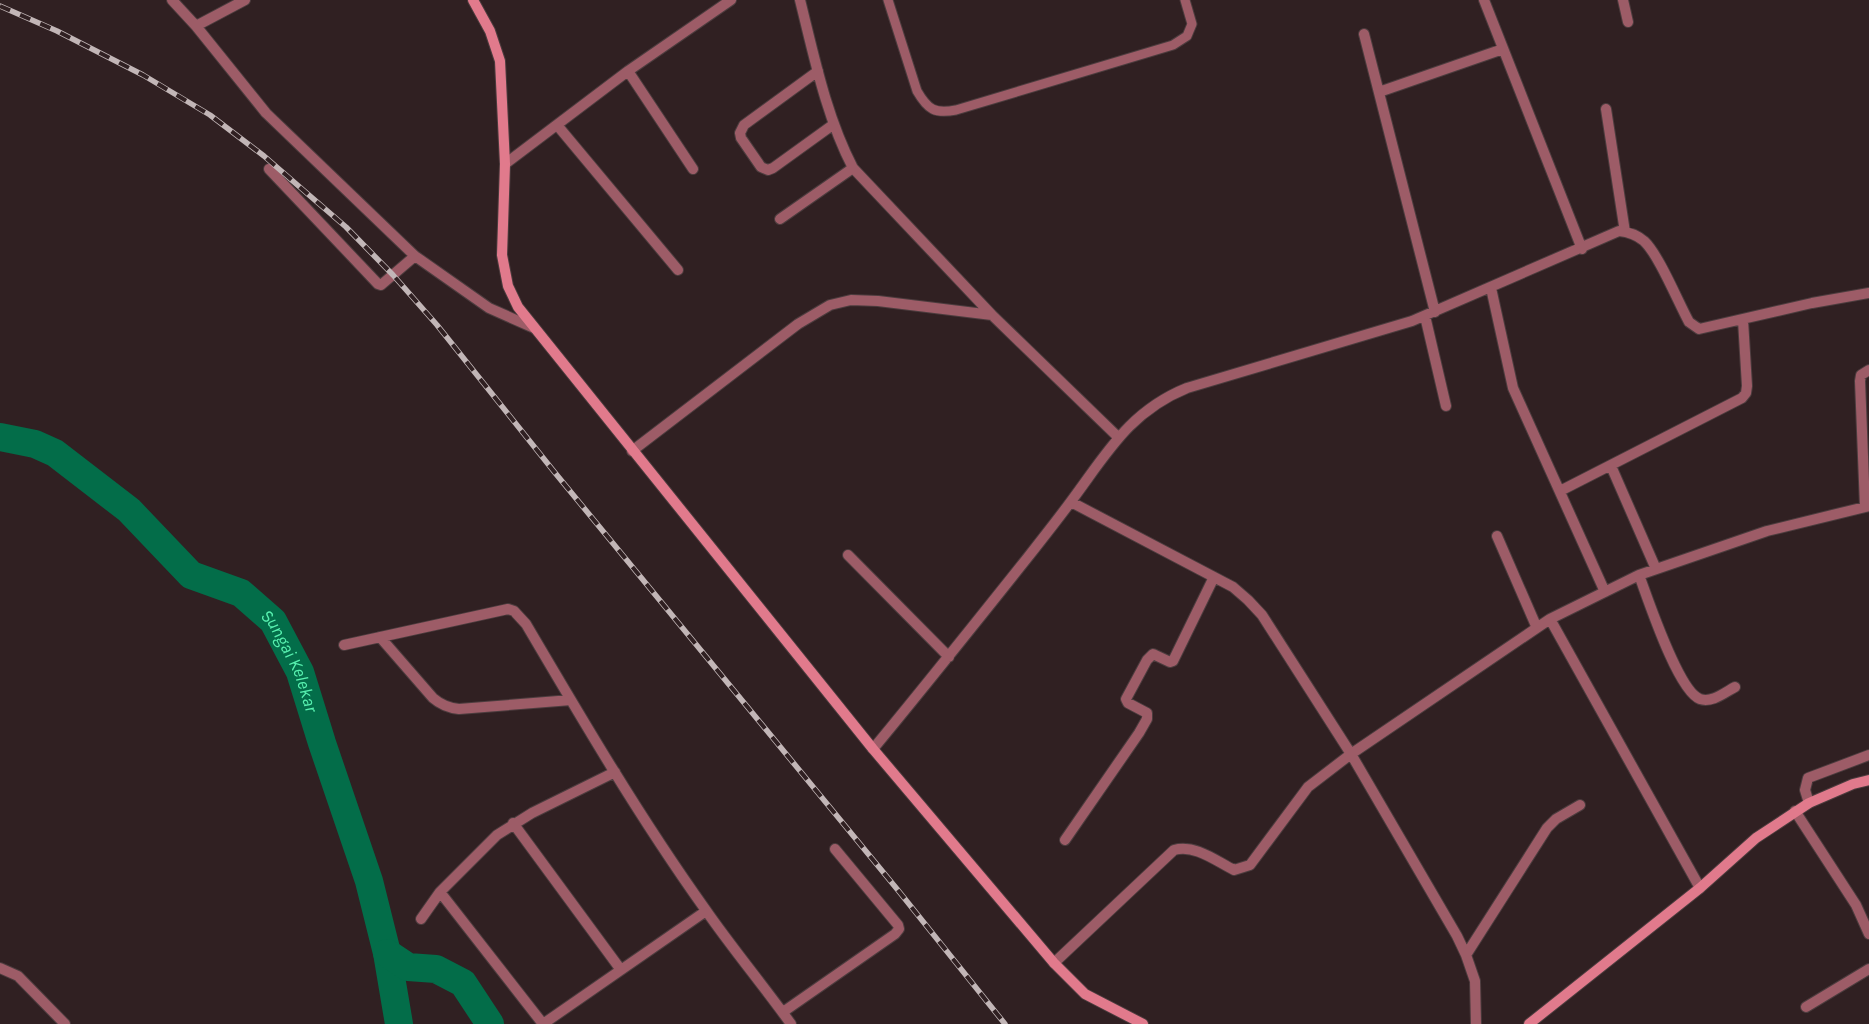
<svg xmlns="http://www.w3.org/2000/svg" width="1869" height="1024" viewBox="0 0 1869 1024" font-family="Karla,sans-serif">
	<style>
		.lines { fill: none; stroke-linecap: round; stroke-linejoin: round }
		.river { stroke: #036d49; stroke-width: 28 }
		.lane-casing { stroke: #4c3c3e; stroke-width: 11 }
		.street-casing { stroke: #4c3c3e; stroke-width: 12 }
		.secondary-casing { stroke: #4c3c3e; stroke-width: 12 }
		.lane { stroke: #9d5c67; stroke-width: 9 }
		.street { stroke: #9d5c67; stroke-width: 10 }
		.secondary { stroke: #e17a8c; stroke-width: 10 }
		.rail-casing { stroke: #c2b6b7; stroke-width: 5.5 }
		.rail { stroke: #302022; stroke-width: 4; stroke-dasharray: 11; stroke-linecap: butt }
		.labels { text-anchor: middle; stroke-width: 5; stroke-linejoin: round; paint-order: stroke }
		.water-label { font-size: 18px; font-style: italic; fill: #57f0af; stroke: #302022 }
	</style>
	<rect width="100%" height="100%" fill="#302022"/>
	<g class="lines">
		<g class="river">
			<path id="s1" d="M 0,437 L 35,444 L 55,453 L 129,510 L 191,575 L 241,593 L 273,621 L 300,672 L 322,743 L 369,881 L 387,953 L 399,1024"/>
			<path d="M 387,953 L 408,967 L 436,969 L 463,983 L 490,1024"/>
		</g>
		<defs>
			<path id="lane" d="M 888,0 L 917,91 C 928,110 935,114 956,110 L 1173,45 L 1187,36 L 1192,24 L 1185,0"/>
			<path id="street" d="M 172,0 L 196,26 L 266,113 L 415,256 L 489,308 L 534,328
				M 800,0 C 814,56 826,116 853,168 L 992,315 L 1118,437
				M 1484,0 L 1582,249
				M 1623,0 L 1628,22
				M 196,26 L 245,0
				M 1364,34 L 1435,312
				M 628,71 L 693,169
				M 818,71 L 744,125 L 740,133 L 741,138 L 761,167 L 768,170 L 773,168 L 834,124
				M 1379,92 L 1503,49
				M 1606,109 L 1625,232
				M 557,125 L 678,270
				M 505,164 L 628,71 L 731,0
				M 269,169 L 378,284 L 381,285 L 415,256
				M 780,219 L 853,168
				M 1491,288 L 1513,388 L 1605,592
				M 1425,316 L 1446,406
				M 632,451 L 798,324 L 830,305 L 851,300 L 878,301 L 992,315
				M 1611,466 L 1656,569
				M 1560,491 L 1742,398 L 1746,393 L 1747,386 L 1743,320
				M 1071,502 L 1233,587 L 1248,600 L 1262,615 L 1351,754 L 1457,936 L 1466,955 L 1475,981 L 1476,1024
				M 1865,507 L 1860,381 L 1861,375 L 1869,370
				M 1497,536 L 1537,628
				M 848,555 L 949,657
				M 1639,575 C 1648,599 1678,691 1700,699 C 1712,703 1724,693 1735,687
				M 1550,619 L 1700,888
				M 380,637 L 433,698 C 441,705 449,708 459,709 L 571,700
				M 344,645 L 508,609 L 514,611 L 526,624 C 583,721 640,818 705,909 C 732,948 763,985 791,1024
				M 873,749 C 926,685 977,621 1028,557 C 1043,538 1058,519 1072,500 C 1107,453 1130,411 1187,388 L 1412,321 L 1619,231 C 1629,232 1637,235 1644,241 C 1659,255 1678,302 1689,322 L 1699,329 L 1812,303 L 1869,293
				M 1809,803 L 1805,790 L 1808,778 L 1869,755
				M 1795,811 L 1856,905 L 1869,934
				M 513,823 L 621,970
				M 1065,840 L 1139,733 L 1147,719 L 1147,713 L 1128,703 L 1126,699 L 1147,660 L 1153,654 L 1170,662 L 1173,661 L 1214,577
				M 440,892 L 543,1024
				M 421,919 L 440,892 L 497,835 L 532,813 L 615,772
				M 1466,955 L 1547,828 L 1556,819 L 1580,805
				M 1054,963 L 1174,850 C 1195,844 1216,861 1234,870 L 1250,865 L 1308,787 L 1351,754 L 1550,619 L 1639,575 L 1767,531 L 1869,506
				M 0,968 L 18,976 L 65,1024
				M 1806,1007 L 1869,969
				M 783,1012 L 895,934 L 899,929 L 898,925 L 835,849
				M 543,1024 L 706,911"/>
			<path id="secondary" d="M 473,0 L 490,31 L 500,61 L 505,164 L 502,255 L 508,286 L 518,307 L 873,749 L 1054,963 L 1085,994 L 1143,1024
				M 1529,1024 L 1700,888 L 1756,838 L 1809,803 L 1853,784 L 1869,780"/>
		</defs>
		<use href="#lane" class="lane-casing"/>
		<use href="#street" class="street-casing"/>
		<use href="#secondary" class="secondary-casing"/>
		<use href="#lane" class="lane"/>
		<use href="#street" class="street"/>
		<use href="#secondary" class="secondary"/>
		<defs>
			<path id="rail" d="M 0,6 L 57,31 L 143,75 L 210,115 L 264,156 L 302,189 L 346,227 L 393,275 L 437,325 L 556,474 L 897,889 L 1005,1024"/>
		</defs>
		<use href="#rail" class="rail-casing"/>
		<use href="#rail" class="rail"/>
	</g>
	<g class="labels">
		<g class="water-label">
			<text dy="6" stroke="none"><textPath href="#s1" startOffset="380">Sungai Kelekar</textPath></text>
		</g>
	</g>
</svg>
